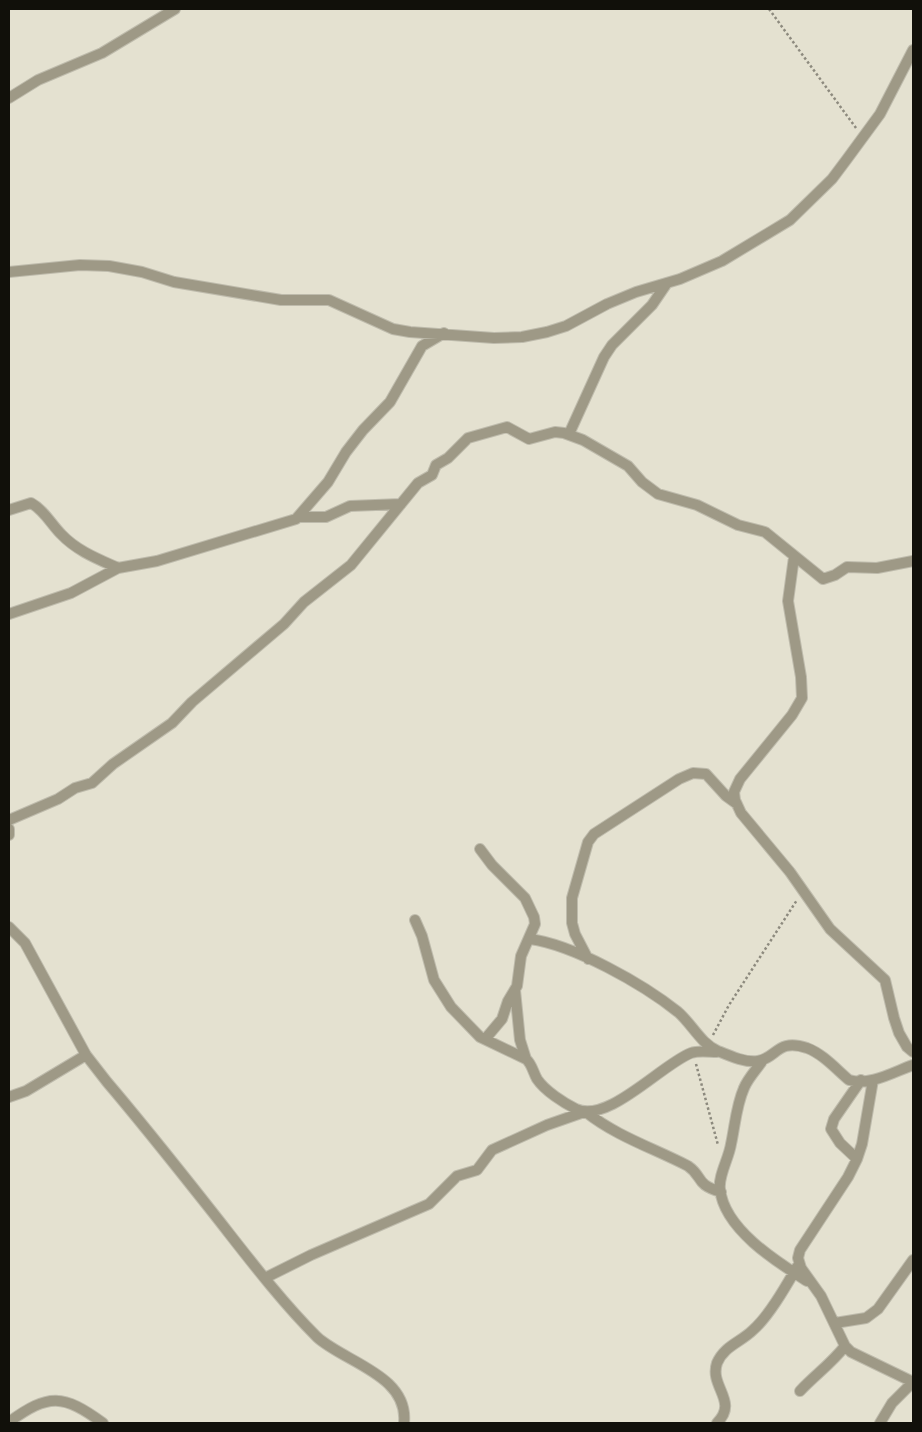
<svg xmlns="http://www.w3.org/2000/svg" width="922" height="1432" viewBox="0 0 922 1432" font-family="'Public Sans',sans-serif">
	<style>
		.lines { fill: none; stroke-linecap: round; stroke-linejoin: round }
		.street-casing { stroke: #bebbac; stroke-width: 12 }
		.path { stroke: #8d8a7e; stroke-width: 2.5; stroke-dasharray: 2.5 2.5; stroke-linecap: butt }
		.street { stroke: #9e9986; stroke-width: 10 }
	</style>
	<rect width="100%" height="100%" fill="#e4e1d0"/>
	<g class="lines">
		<defs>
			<path id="street" d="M 9,98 L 38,80 L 102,53 L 175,9
				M 9,272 L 80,265 L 109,266 L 142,272 L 174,282 L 281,300 L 329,300 L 393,329 L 410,332 L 494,338 L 522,337 L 547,332 L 566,326 L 607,304 L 636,292 L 680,279 L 722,261 L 790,220 L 832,179 L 847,159 L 880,114 L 913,50
				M 569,434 L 604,357 L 612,345 L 652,305 L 667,283
				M 9,510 L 31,503 C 44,510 51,524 61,534 C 77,551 98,559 118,568
				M 299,517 L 326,517 L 350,506 L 401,504
				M 794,557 L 788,601 L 801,677 L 802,698 L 792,715 L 740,779 L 734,792 L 735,800 L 741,813 L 790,872 L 830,929 L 885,980 L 894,1018 L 899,1033 L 907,1047 L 913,1052
				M 9,614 L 71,593 L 118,568 L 157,561 L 296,519 L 328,482 L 346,452 L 363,430 L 390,402 L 422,346 L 444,333
				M 9,820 L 58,799 L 75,788 L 92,783 L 113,764 L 172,723 L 192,702 L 284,624 L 304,602 L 351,565 L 418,483 L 432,475 L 436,465 L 448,458 L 468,438 L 507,427 L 529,439 L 555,432 L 564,433 L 583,440 L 628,466 L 642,482 L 658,494 L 697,505 L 738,525 L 765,532 L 823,579 L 835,575 L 847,567 L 877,568 L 913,561
				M 9,829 L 9,835
				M 480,849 L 492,865 L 525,898 L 534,917 L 535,924 L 521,956 L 517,986 L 508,1001 L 502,1019 L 486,1038
				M 415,920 L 422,936 L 434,980 L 451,1007 L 480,1037 L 526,1059 C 532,1064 533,1072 537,1079 C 545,1091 564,1103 576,1109 C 608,1124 662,1064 691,1053 C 699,1050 709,1052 717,1052
				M 9,927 L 25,943 L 86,1055 L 107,1082 C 142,1123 176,1166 210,1209 C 244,1252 278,1298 317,1337 C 344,1362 409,1375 404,1423
				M 530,939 C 574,945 643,984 678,1012 C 692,1024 701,1044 718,1051 C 730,1056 746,1063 758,1061 C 777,1058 777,1038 807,1048 C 823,1054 836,1069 849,1080 C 871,1086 893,1072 913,1065
				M 588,959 L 575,934 L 572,923 L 572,898 L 588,842 L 594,834 L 679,779 L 693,773 L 706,774 L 726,796 L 737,804
				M 515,990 L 520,1040 L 526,1059
				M 763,1060 C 757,1069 748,1078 744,1088 C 736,1106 735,1126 731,1144 C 729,1158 718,1176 720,1189 C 724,1229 777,1262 807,1281
				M 873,1080 L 862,1144 L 857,1159 L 848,1177 L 800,1250 L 798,1258 L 801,1268 L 821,1296 L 845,1346 L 851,1352 L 913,1382
				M 9,1097 L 26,1091 L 86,1055
				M 586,1112 C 616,1136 653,1148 688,1166 C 704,1177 694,1184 721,1192
				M 857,1159 L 840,1143 L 831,1129 L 834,1119 L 861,1080
				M 265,1278 L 311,1255 L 429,1204 L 457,1176 L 477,1170 L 492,1150 L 547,1125 L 584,1112
				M 835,1323 L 866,1318 L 878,1309 L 913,1260
				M 800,1391 C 815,1375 832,1363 845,1346
				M 9,1422 C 49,1393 63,1394 103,1423
				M 717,1423 C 739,1401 709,1387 717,1363 C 724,1346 741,1342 753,1330 C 769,1316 786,1286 797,1267
				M 880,1423 L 892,1403 L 913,1382"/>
		</defs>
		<use href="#street" class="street-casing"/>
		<path class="path" d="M 769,9 L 856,128
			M 713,1035 L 729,1005 L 797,900
			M 696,1064 L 718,1145"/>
		<use href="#street" class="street"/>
	</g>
	<rect width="922" height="1432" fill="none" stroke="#11100a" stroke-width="20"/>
</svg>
